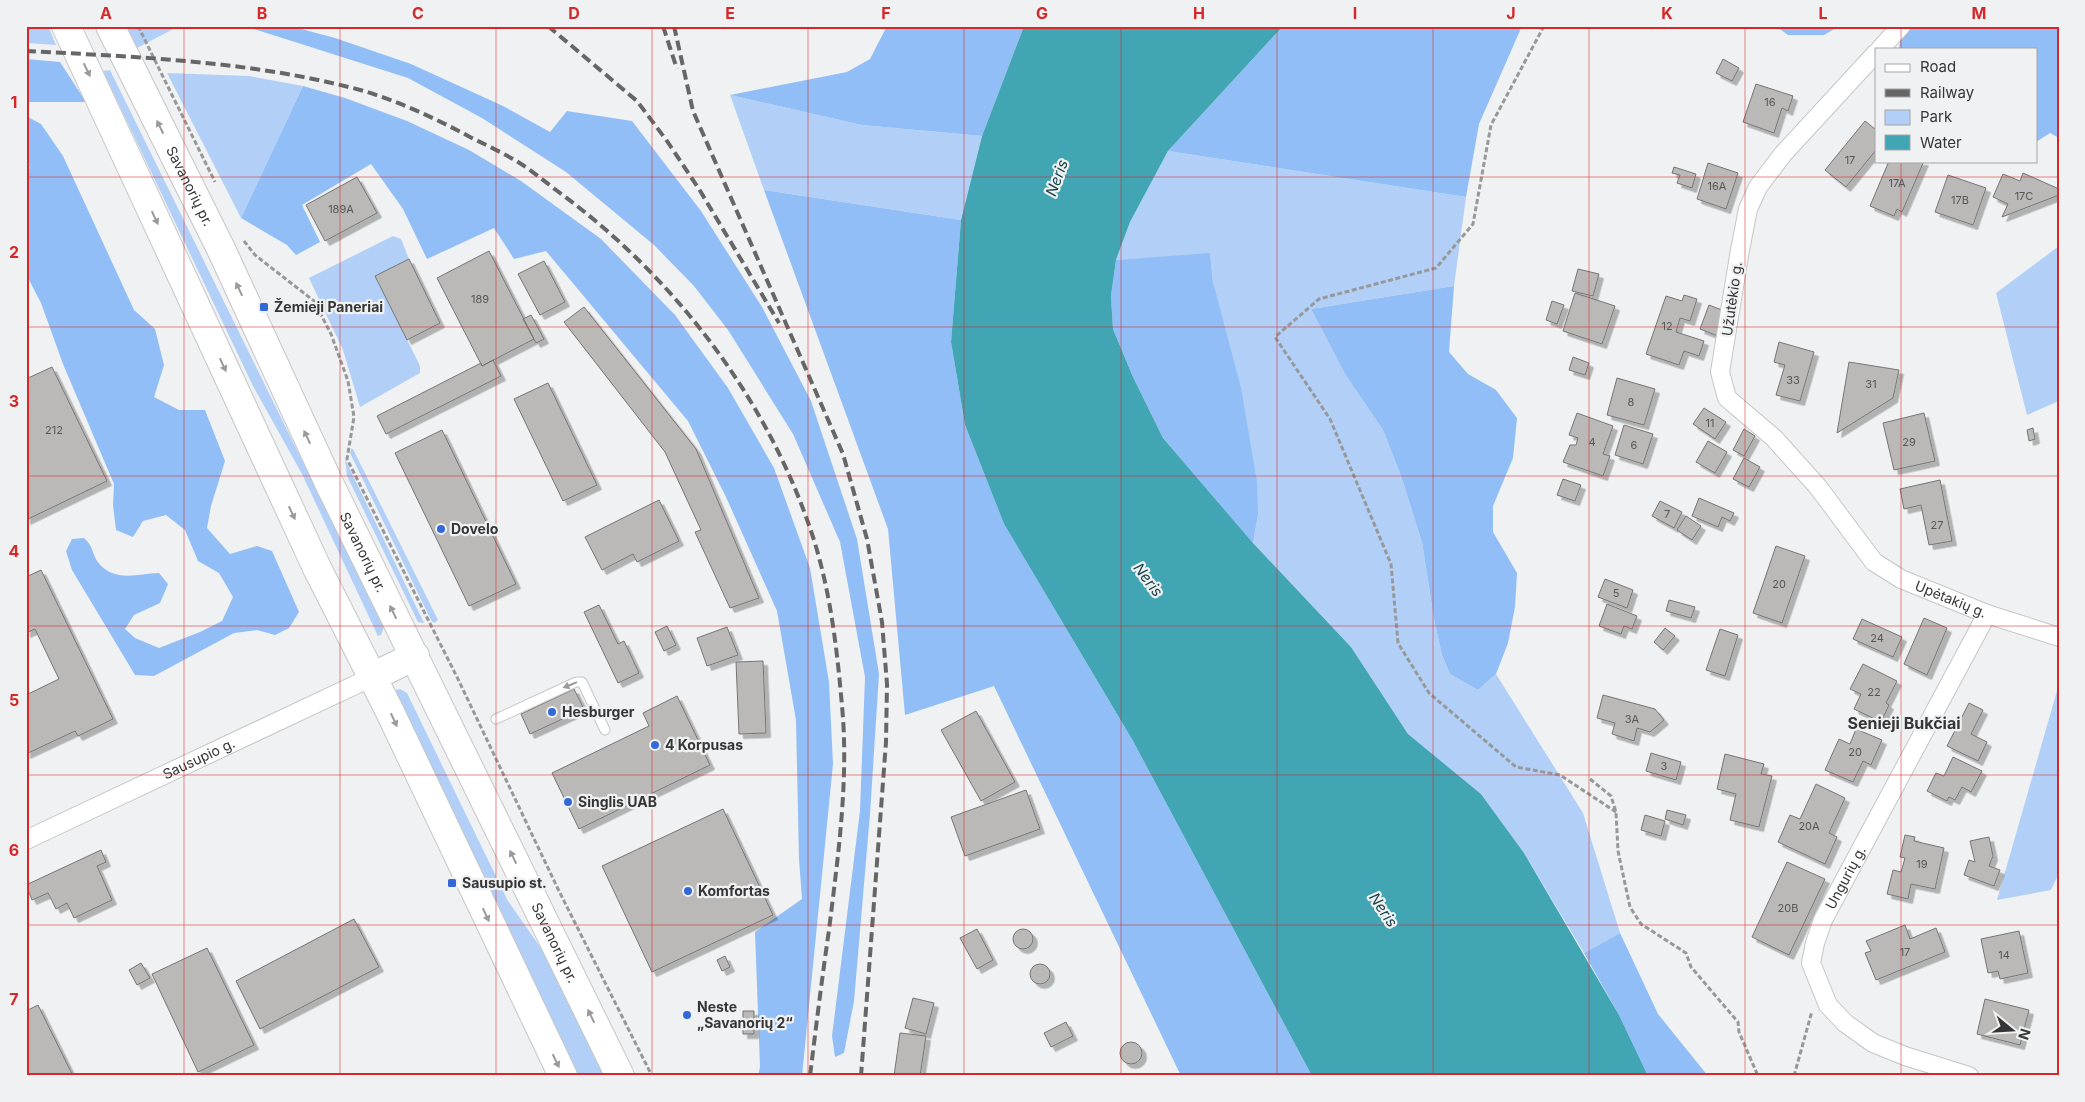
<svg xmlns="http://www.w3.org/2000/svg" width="2085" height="1102" viewBox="0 0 2085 1102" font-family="Inter,sans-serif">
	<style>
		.green { fill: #b2d0f7 }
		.forest { fill: #91bef6 }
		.water { fill: #41a5b4 }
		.building { fill: #bbb9b8; stroke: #767574; filter: url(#shadow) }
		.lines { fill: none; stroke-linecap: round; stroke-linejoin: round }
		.service-casing { stroke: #c5c6c7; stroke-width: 11 }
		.minor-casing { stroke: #c5c6c7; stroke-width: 20 }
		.trunk-casing { stroke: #c5c6c7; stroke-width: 30 }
		.path { stroke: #979899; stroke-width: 3; stroke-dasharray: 5 2.5; stroke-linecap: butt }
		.service { stroke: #fff; stroke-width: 9 }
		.minor { stroke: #fff; stroke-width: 18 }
		.trunk { stroke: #fff; stroke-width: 28 }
		.rail { stroke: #666667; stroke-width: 4; stroke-dasharray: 10 5; stroke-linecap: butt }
		.oneway { fill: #9a9a9a }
		.grid { fill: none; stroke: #d62828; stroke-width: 1; stroke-opacity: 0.55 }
		.poi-dot { fill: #3368d7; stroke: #f0f1f2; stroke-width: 2 }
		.labels { text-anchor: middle; stroke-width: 4.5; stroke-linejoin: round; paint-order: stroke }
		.number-label { font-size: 11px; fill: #565656 }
		.street-label { font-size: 14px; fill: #353536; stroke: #f0f1f2 }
		.poi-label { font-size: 14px; font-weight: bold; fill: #353536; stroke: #f0f1f2; text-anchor: start }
		.water-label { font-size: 15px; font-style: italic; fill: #16434a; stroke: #f0f1f2 }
		.quarter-label { font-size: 16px; font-weight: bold; fill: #353536; stroke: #f0f1f2 }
		.neatline { fill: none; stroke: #d62828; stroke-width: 2 }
		.grid-label { font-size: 16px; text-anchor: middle; font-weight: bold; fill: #d62828 }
	</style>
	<defs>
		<filter id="shadow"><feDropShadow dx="4.5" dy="4.5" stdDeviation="0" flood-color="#0004"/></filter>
	</defs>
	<rect width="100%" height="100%" fill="#f0f1f2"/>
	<path class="green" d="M 26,26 L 48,26 L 56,45 L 26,43 Z
		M 126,26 L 179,26 L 137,48 Z
		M 110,70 L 384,627 L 381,635 L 378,636 L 302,474 L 253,386 L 103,71 Z
		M 167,73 L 249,76 L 303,86 L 241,218 Z
		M 730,95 L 862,125 L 982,136 L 961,220 L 764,190 Z
		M 1168,151 L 1466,197 L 1454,286 L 1311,309 L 1345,374 L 1383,430 L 1401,476 L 1422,542 L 1434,619 L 1442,655 L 1450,674 L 1478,690 L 1496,674 L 1583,813 L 1620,933 L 1584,953 L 1524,853 L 1481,794 L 1408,734 L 1351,647 L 1253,543 L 1258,515 L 1213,282 L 1210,254 L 1116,260 L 1130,222 Z
		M 393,236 L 401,239 L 409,259 L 376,276 L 420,366 L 420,373 L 360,407 L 343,350 L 309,278 Z
		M 2059,246 L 2059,401 L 2027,415 L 1996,293 Z
		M 351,449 L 353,449 L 438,620 L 434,623 L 431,620 L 350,453 Z
		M 345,459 L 424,623 L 418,622 L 347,476 Z
		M 2059,684 L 2059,873 L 2051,890 L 1997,900 Z
		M 400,689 L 407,693 L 508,901 L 550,961 L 605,1076 L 579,1076 L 395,694 L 396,690 Z"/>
	<path class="forest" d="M 255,26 L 290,26 L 335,38 L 411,64 L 503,106 L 550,132 L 567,111 L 632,121 L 701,211 L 762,307 L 811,401 L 857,539 L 879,674 L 870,814 L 854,1001 L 844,1053 L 835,1057 L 832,1036 L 860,811 L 865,677 L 840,542 L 793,434 L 728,330 L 694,286 L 654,245 L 566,172 L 482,118 L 408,78 L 254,29 Z
		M 887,26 L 1024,26 L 982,136 L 862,125 L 730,95 L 847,72 L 870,59 Z
		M 1283,26 L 1522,26 L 1479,124 L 1466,197 L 1168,151 Z
		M 1776,26 L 1839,26 L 1824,35 L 1788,35 Z
		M 1902,26 L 2059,26 L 2059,138 L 2050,133 L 2036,142 L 2036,49 L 1899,49 Z
		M 26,59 L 60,62 L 86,102 L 26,102 Z
		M 303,86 L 345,98 L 407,121 L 469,150 L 521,181 L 601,239 L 675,315 L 728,388 L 774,468 L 810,568 L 829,682 L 833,764 L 802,1076 L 758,1076 L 760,1067 L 755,932 L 802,899 L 799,859 L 796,720 L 777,611 L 726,497 L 688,421 L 546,251 L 514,259 L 494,228 L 427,259 L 403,209 L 371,164 L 302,205 L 320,242 L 296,255 L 287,245 L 241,218 Z
		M 26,116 L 41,124 L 63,156 L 134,310 L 155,329 L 164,365 L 154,397 L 179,410 L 205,410 L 225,461 L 211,506 L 207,528 L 230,554 L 257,546 L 272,551 L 299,612 L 289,628 L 275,635 L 257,630 L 234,633 L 154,676 L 135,675 L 72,570 L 66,551 L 72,539 L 84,538 C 93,546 92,553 97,561 C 113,583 136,574 159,573 L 168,584 L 160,603 L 134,615 L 125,629 L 135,638 L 159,648 L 200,632 L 222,621 L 233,597 L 219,573 L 198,561 L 185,530 L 166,515 L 143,521 L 133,537 L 116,530 L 113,505 L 114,484 L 63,364 L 41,303 L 26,274 L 26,173 L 30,168 L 26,161 Z
		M 764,190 L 961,220 L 951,342 L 965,425 L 1004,524 L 1133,741 L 1312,1076 L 1181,1076 L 994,686 L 905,715 L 888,529 Z
		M 1210,253 L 1213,282 L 1241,388 L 1257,482 L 1258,515 L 1253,543 L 1163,438 L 1133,377 L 1113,329 L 1111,296 L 1116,260 Z
		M 1454,286 L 1449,352 L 1468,374 L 1496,390 L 1517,418 L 1513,458 L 1493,506 L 1493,532 L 1517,573 L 1515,607 L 1508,643 L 1496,674 L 1478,690 L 1450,674 L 1442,655 L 1434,619 L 1422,542 L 1401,476 L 1383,430 L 1345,374 L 1311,309 Z
		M 1620,933 L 1658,1014 L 1708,1076 L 1648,1076 L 1619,1015 L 1584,953 Z"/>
	<path class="water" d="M 1024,26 L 1283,26 L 1168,151 L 1130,222 L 1116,260 L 1111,296 L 1113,329 L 1133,377 L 1163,438 L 1253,543 L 1351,647 L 1408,734 L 1481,794 L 1524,853 L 1619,1015 L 1648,1076 L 1312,1076 L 1133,741 L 1004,524 L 965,425 L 951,342 L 961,220 L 982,136 Z"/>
	<path class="building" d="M 1723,59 L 1739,68 L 1732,81 L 1716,73 Z
		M 1756,84 L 1793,96 L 1788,111 L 1782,108 L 1774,133 L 1743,122 Z
		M 1865,121 L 1875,129 L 1876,127 L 1876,150 L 1846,187 L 1825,170 Z
		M 1889,161 L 1924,161 L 1902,212 L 1897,209 L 1894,216 L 1870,206 Z
		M 1708,163 L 1738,173 L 1726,209 L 1697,199 Z
		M 1674,167 L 1696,174 L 1692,188 L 1677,183 L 1680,175 L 1672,173 Z
		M 2023,173 L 2059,189 L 2059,195 L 2002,217 L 2008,204 L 1993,197 L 2003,174 L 2020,181 Z
		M 1948,175 L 1986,188 L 1973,225 L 1935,212 Z
		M 357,177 L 377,213 L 325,241 L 306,205 Z
		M 489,251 L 534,339 L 482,366 L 437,278 Z
		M 409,259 L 440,323 L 407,340 L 375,276 Z
		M 544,261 L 565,302 L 540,315 L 518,274 Z
		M 1578,269 L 1599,274 L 1593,296 L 1572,291 Z
		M 1575,293 L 1615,306 L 1602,344 L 1563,331 Z
		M 1684,295 L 1697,299 L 1690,321 L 1680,318 L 1676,332 L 1704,341 L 1699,356 L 1684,351 L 1679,365 L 1646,354 L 1666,296 L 1682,301 Z
		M 1552,301 L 1564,305 L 1557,324 L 1546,320 Z
		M 1709,305 L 1727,312 L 1718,336 L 1700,329 Z
		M 584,307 L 696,449 L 759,598 L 730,608 L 695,532 L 701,530 L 665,452 L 564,322 Z
		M 531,315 L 544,339 L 536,343 L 523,319 Z
		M 1779,342 L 1814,352 L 1800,401 L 1776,395 L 1785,365 L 1774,362 Z
		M 1573,357 L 1589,363 L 1585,375 L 1569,370 Z
		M 493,360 L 501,376 L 386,434 L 377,416 L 481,363 L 482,366 Z
		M 1849,362 L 1899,370 L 1893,398 L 1837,433 Z
		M 52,367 L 107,481 L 26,520 L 26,379 Z
		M 1617,378 L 1655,389 L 1644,425 L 1607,415 Z
		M 548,383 L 597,485 L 563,501 L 514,399 Z
		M 1704,408 L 1726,422 L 1715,439 L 1693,424 Z
		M 1577,413 L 1613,426 L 1603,454 L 1610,456 L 1603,476 L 1563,462 L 1570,445 L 1576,445 L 1578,438 L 1569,435 Z
		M 1924,413 L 1935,461 L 1894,470 L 1883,423 Z
		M 1624,425 L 1653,434 L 1643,464 L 1615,455 Z
		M 2033,428 L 2035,439 L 2029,441 L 2027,430 Z
		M 1744,429 L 1755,436 L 1744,456 L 1733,450 Z
		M 442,430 L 516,584 L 469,606 L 395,453 Z
		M 1708,441 L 1727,452 L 1715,473 L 1696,462 Z
		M 1744,458 L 1760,467 L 1749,487 L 1733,479 Z
		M 1563,479 L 1581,485 L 1575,501 L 1557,495 Z
		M 1940,480 L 1952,541 L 1929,545 L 1921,505 L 1904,509 L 1900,489 Z
		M 1699,498 L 1734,513 L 1730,521 L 1722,517 L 1718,527 L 1692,516 Z
		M 659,500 L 679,541 L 637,562 L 633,554 L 602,570 L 585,537 Z
		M 1660,501 L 1682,512 L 1674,528 L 1652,516 Z
		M 1686,516 L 1701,526 L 1692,540 L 1677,530 Z
		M 1776,546 L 1805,556 L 1782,623 L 1753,613 Z
		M 41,570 L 113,719 L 78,736 L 75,731 L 26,754 L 26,695 L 59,679 L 35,629 L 26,633 L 26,577 Z
		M 1605,579 L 1633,590 L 1627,608 L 1598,597 Z
		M 1669,600 L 1695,607 L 1691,618 L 1666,611 Z
		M 1607,604 L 1637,616 L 1632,629 L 1624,626 L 1621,634 L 1599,626 Z
		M 599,605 L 618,644 L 624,641 L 639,673 L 618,683 L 584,612 Z
		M 1924,618 L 1947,628 L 1927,675 L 1904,664 Z
		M 1862,619 L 1902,637 L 1893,657 L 1853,639 Z
		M 667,626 L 676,645 L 664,651 L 655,632 Z
		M 727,627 L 738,655 L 707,666 L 697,638 Z
		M 1665,628 L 1675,636 L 1663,650 L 1654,642 Z
		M 1720,629 L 1738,635 L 1725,676 L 1706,670 Z
		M 763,661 L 766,733 L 739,734 L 736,662 Z
		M 1863,664 L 1897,681 L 1886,703 L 1889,705 L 1881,722 L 1854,709 L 1861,694 L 1850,689 Z
		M 574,689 L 584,709 L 530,734 L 521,714 Z
		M 1603,695 L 1655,709 L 1664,720 L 1650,732 L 1637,728 L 1634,741 L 1612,734 L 1615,723 L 1597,718 Z
		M 677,696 L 710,765 L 579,829 L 552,773 L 649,726 L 643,713 Z
		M 1969,703 L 1983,710 L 1971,734 L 1987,742 L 1978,761 L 1947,746 Z
		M 976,711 L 1015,782 L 981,801 L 941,730 Z
		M 1856,729 L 1882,740 L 1871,765 L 1863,761 L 1853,782 L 1825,770 L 1839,739 L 1850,744 Z
		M 1651,753 L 1681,762 L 1676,780 L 1646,771 Z
		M 1725,754 L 1764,764 L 1761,774 L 1772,776 L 1759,827 L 1730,820 L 1736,794 L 1717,789 Z
		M 1953,757 L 1982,771 L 1971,792 L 1962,787 L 1955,800 L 1949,797 L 1947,801 L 1927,791 L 1936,773 L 1944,776 Z
		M 1816,784 L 1845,798 L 1829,833 L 1837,837 L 1825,864 L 1778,842 L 1790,815 L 1800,819 Z
		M 1026,790 L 1040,829 L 965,856 L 951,817 Z
		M 723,809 L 773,915 L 652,972 L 602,866 Z
		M 1667,810 L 1686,815 L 1683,825 L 1665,819 Z
		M 1645,815 L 1665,821 L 1661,836 L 1641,830 Z
		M 1905,835 L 1915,837 L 1914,841 L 1944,848 L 1935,889 L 1911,884 L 1908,899 L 1887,894 L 1893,870 L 1901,872 L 1905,858 L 1900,857 Z
		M 1989,837 L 1993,856 L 1989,866 L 2000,870 L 1994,886 L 1964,875 L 1969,860 L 1975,862 L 1970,841 Z
		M 101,850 L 106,862 L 97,866 L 112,900 L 74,918 L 67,903 L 56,909 L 48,893 L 32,900 L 26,885 Z
		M 1787,862 L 1825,879 L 1789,955 L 1752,937 Z
		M 354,919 L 379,967 L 260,1029 L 236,981 Z
		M 1905,925 L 1910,939 L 1936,928 L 1945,952 L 1876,980 L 1865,953 L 1871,951 L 1866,941 Z
		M1013 939a10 10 0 1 1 20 0a10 10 0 1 1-20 0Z
		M 977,929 L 993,960 L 977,969 L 960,938 Z
		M 2019,931 L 2028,973 L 2000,979 L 1998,971 L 1988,973 L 1981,939 Z
		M 207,948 L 254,1045 L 198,1072 L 152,974 Z
		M 725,956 L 730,967 L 722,971 L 717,960 Z
		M 141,963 L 150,978 L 137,985 L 129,970 Z
		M1030 974a10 10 0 1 1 20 0a10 10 0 1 1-20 0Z
		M 913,998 L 934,1003 L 926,1034 L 905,1028 Z
		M 1985,999 L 2029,1010 L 2020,1045 L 1977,1034 Z
		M 38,1005 L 73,1076 L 26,1076 L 26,1011 Z
		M 743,1011 L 754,1011 L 754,1034 L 743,1034 Z
		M 1066,1022 L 1073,1036 L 1051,1047 L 1044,1033 Z
		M 900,1033 L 926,1036 L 920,1076 L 894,1076 Z
		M1120 1053a11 11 0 1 1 22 0a11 11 0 1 1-22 0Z"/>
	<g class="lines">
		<defs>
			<path id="service" d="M 496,719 L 576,682 L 582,682 L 605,730"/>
			<g id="minor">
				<path d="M 1880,49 L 1901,26"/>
				<path id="s1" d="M 1876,53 L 1783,154 L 1758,187 L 1748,209 L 1740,250 L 1720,372 L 1727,398 L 1774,438 L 1818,487 L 1874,562 L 1901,579 L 1987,614 L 2059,637"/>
				<path id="s2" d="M 26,840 L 372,677"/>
				<path id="s3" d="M 1969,1076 L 1905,1056 L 1873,1043 L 1845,1023 L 1828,1005 L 1811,963 L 1815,943 L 1823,920 L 1987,614"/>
			</g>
			<g id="trunk">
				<path d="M 66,26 L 317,568 L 390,712 L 563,1076"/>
				<path id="s4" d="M 110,26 L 221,249 L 328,481 L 620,1076"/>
				<path d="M 372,677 L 415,656"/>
			</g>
		</defs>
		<use href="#service" class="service-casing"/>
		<use href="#minor" class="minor-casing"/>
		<use href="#trunk" class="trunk-casing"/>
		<path class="path" d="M 138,26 L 215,182
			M 1544,26 L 1491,125 L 1473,224 L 1436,268 L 1319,299 L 1275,337 L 1330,419 L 1391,564 L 1398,643 L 1429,693 L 1516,767 L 1560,775 L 1616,812
			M 244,241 L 255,255 L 314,301 L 331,334 L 348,381 L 354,417 L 347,459 L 458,679 L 558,889 L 652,1076
			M 1590,779 L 1611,796 L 1616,812 L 1618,851 L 1630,907 L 1641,924 L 1686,953 L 1691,967 L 1738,1022 L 1739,1032 L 1758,1076
			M 1794,1076 L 1812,1011"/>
		<use href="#service" class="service"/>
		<use href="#minor" class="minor"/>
		<use href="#trunk" class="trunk"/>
		<path class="rail" d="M 548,26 L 637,101 L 667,141 L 699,189 L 779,323
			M 663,26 L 677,69
			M 674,26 L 693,111 L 843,454 L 867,539 L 882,622 L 887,684 L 886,742 L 861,1076
			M 26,51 C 139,57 254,61 364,91 C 400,102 437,119 470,137 C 486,145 503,153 518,162 C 531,170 543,180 556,190 C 671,274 765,394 811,531 C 830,587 837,648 842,706 C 849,780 838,856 829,930 C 822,978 816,1027 810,1076"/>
	</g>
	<defs><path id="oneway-solid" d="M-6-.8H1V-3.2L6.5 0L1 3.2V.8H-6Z" transform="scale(1.25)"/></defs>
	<g class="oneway">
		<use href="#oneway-solid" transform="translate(87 70) rotate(65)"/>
		<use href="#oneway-solid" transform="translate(160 127) rotate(-116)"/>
		<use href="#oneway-solid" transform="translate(155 218) rotate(65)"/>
		<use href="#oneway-solid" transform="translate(239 289) rotate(-115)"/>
		<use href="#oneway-solid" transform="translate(223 365) rotate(65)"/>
		<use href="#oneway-solid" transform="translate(307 437) rotate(-115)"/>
		<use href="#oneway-solid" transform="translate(292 513) rotate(65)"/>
		<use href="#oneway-solid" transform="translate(393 612) rotate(-116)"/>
		<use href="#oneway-solid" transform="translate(570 685) rotate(158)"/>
		<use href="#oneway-solid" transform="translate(394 720) rotate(65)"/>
		<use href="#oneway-solid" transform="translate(513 857) rotate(-116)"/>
		<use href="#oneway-solid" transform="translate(486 915) rotate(65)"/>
		<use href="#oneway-solid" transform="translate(591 1016) rotate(-116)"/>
		<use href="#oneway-solid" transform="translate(556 1061) rotate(64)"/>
	</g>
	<path class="grid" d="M 184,26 L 184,1076M 340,26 L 340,1076M 496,26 L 496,1076M 652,26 L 652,1076M 808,26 L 808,1076M 964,26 L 964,1076M 1121,26 L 1121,1076M 1277,26 L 1277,1076M 1433,26 L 1433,1076M 1589,26 L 1589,1076M 1745,26 L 1745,1076M 1901,26 L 1901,49M 1901,161 L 1901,1076M 26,177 L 2059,177M 26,327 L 2059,327M 26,476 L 2059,476M 26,626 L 2059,626M 26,775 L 2059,775M 26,925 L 2059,925"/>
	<g class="poi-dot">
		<rect x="259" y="302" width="10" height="10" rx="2.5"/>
		<circle cx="441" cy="529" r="5"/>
		<circle cx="552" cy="712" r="5"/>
		<circle cx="655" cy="745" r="5"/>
		<circle cx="568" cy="802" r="5"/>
		<rect x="447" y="878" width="10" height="10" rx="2.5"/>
		<circle cx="688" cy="891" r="5"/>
		<circle cx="687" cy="1015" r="5"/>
	</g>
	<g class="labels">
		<g class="number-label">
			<text x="1770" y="106">16</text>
			<text x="1850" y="164">17</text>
			<text x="1897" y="187">17A</text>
			<text x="1717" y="190">16A</text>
			<text x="2024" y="200">17C</text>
			<text x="1960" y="204">17B</text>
			<text x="341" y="213">189A</text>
			<text x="480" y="303">189</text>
			<text x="1667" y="330">12</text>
			<text x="1793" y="384">33</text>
			<text x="1871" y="388">31</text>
			<text x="1631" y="406">8</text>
			<text x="1710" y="427">11</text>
			<text x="54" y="434">212</text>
			<text x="1592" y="446">4</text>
			<text x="1909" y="446">29</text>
			<text x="1634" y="449">6</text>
			<text x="1667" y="518">7</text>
			<text x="1937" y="529">27</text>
			<text x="1779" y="588">20</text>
			<text x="1616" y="597">5</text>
			<text x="1877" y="642">24</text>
			<text x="1874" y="696">22</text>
			<text x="1632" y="723">3A</text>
			<text x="1855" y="756">20</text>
			<text x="1664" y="770">3</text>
			<text x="1809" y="830">20A</text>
			<text x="1922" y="868">19</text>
			<text x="1788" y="912">20B</text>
			<text x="1905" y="956">17</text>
			<text x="2004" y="959">14</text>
		</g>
		<g class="street-label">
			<text dy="5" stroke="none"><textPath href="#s4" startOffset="179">Savanorių pr.</textPath></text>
			<text transform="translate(1732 299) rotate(-82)" y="5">Užutėkio g.</text>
			<text dy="5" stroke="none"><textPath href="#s4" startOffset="584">Savanorių pr.</textPath></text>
			<text dy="5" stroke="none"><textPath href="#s1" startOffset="702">Upėtakių g.</textPath></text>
			<text dy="5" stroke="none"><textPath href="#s2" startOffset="191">Sausupio g.</textPath></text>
			<text dy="5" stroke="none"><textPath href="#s3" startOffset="299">Ungurių g.</textPath></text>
			<text dy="5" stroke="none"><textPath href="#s4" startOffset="1019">Savanorių pr.</textPath></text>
		</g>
		<g class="poi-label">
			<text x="274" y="312">Žemieji Paneriai</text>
			<text x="451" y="534">Dovelo</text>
			<text x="562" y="717">Hesburger</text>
			<text x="665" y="750">4 Korpusas</text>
			<text x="578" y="807">Singlis UAB</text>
			<text x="462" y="888">Sausupio st.</text>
			<text x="698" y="896">Komfortas</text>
			<text x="697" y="1012">Neste<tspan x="697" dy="16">„Savanorių 2“</tspan></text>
		</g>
		<g class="water-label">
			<text transform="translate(1057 178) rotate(-70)" y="5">Neris</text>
			<text transform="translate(1148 580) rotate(53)" y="5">Neris</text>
			<text transform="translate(1383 910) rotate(56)" y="5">Neris</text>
		</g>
		<g class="quarter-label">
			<text x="1904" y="729">Senieji Bukčiai</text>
		</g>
	</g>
	<rect width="2085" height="1102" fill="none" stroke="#f0f1f2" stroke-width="55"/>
	<rect x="1875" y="48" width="162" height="115" fill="#f0f1f2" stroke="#a5a6a7"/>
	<rect x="1885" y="64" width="25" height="8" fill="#ffffff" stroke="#a5a6a7"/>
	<text x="1920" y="72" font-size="15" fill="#353536">Road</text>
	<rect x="1885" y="89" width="25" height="8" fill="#666667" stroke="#a5a6a7"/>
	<text x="1920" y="98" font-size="15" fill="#353536">Railway</text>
	<rect x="1885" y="110" width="25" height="15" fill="#b2d0f7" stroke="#a5a6a7"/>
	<text x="1920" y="122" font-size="15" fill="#353536">Park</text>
	<rect x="1885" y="135" width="25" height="15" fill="#41a5b4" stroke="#a5a6a7"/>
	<text x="1920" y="148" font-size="15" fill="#353536">Water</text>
	<g transform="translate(2012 1030) rotate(108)" stroke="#f0f1f2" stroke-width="4" paint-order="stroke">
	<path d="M0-4L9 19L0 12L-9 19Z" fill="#353536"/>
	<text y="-8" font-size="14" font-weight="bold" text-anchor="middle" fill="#353536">N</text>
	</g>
	<rect x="28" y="28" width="2030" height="1046" class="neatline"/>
	<g class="grid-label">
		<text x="106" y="19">A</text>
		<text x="262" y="19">B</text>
		<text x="418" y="19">C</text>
		<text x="574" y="19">D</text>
		<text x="730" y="19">E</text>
		<text x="886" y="19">F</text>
		<text x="1042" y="19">G</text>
		<text x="1199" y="19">H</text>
		<text x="1355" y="19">I</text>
		<text x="1511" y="19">J</text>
		<text x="1667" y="19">K</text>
		<text x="1823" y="19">L</text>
		<text x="1979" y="19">M</text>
		<text x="14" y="108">1</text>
		<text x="14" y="258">2</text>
		<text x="14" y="407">3</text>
		<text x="14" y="557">4</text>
		<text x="14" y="706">5</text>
		<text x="14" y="856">6</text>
		<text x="14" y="1005">7</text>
	</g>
</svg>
